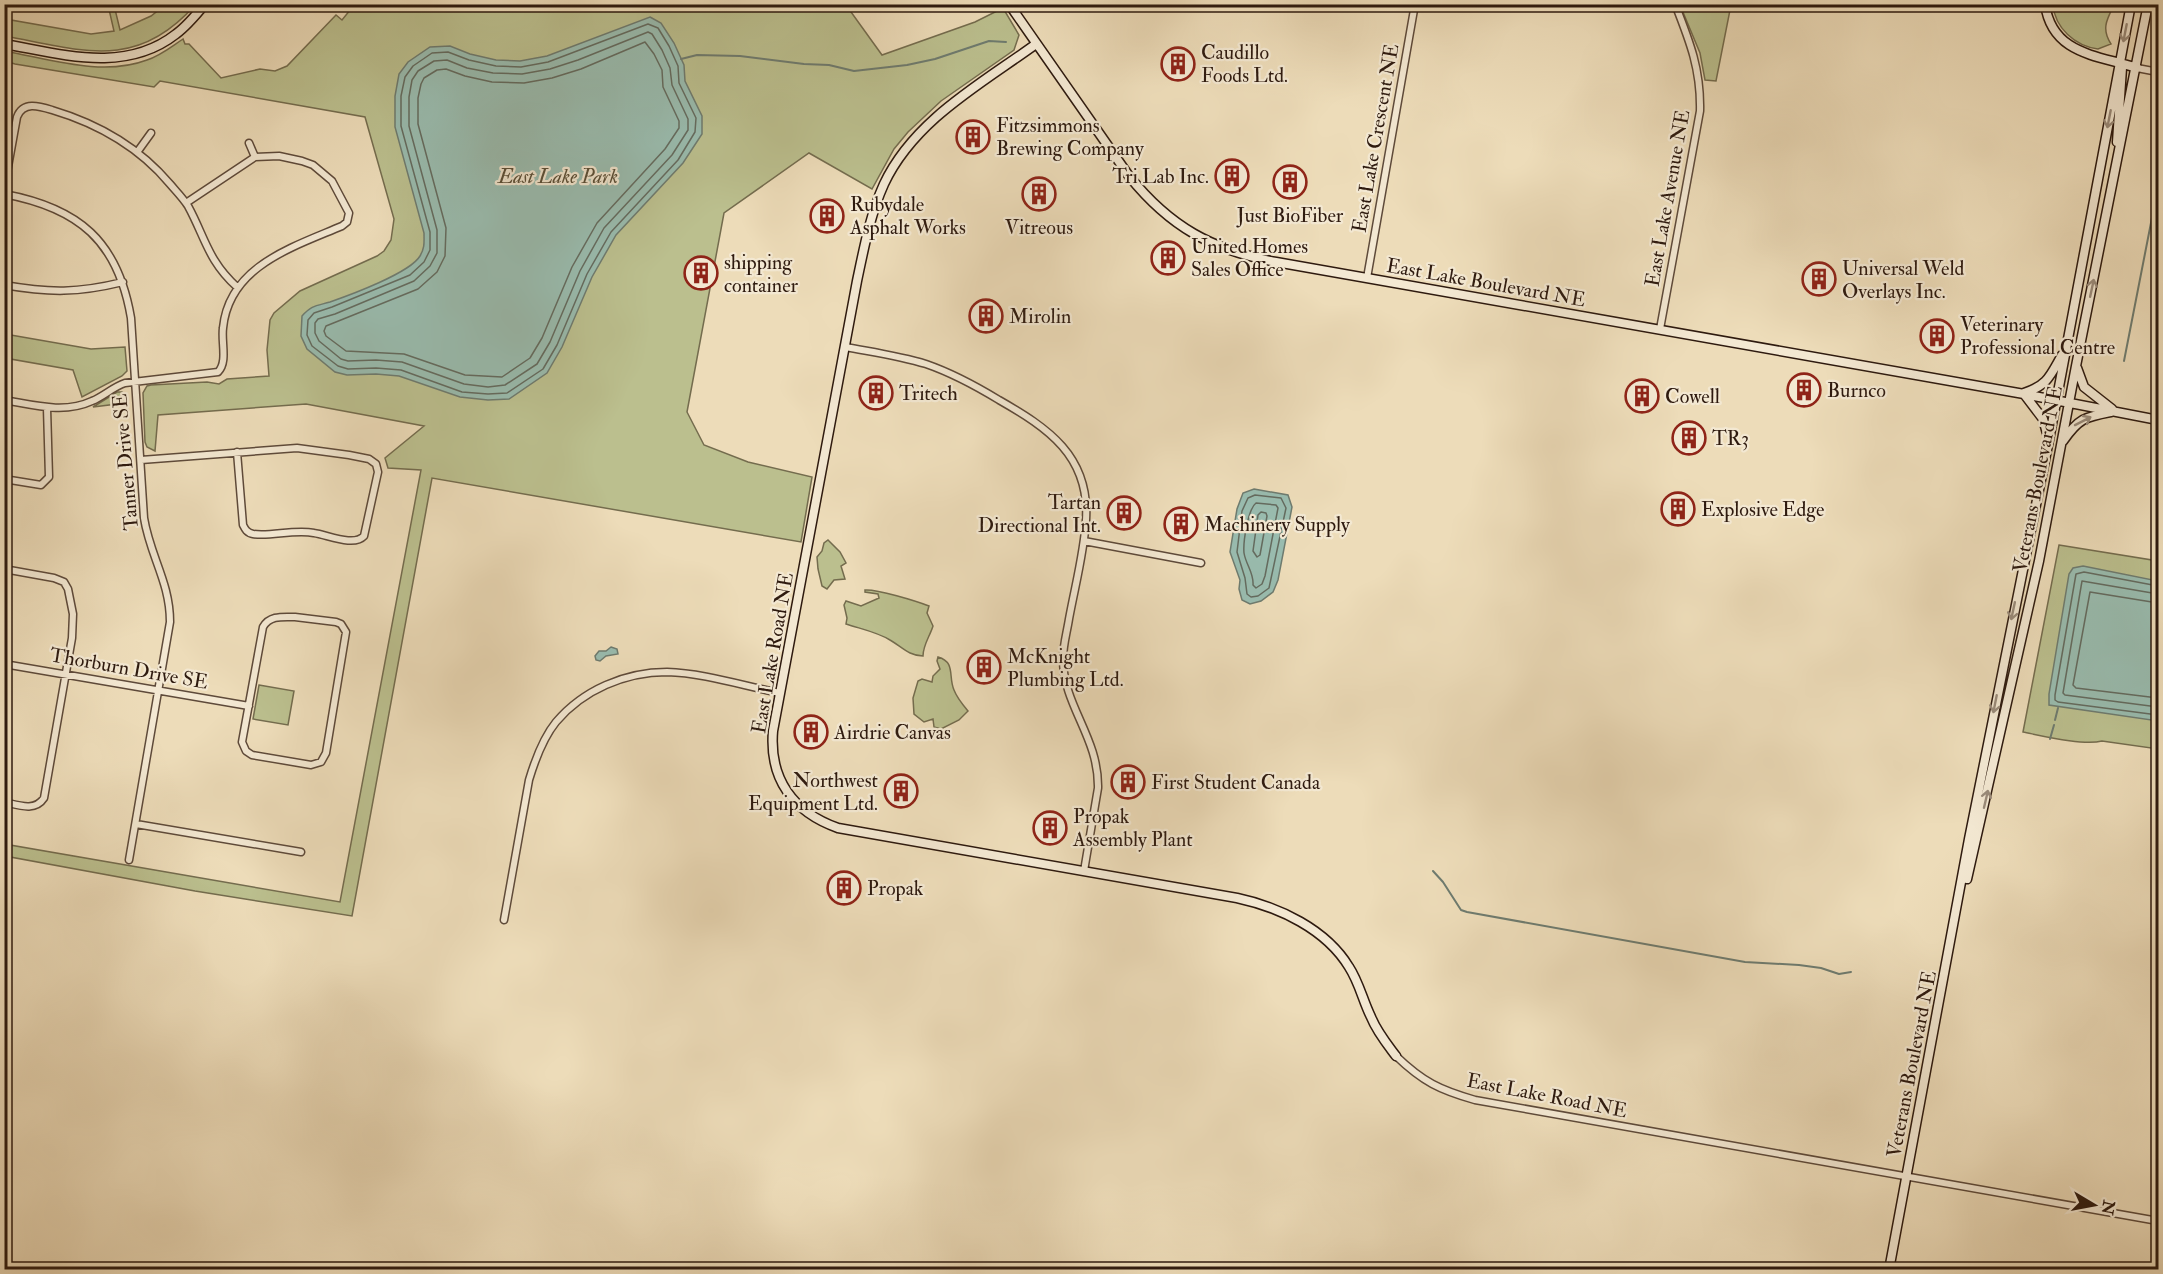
<svg xmlns="http://www.w3.org/2000/svg" width="2163" height="1274" viewBox="0 0 2163 1274" font-family="'IM FELL Double Pica',serif">
	<style>
		.green { fill: #bbbf8e; stroke: #746c4e; stroke-width: 1.5 }
		.water { fill: #99bcaf; stroke: #6e7b6f; stroke-width: 1.5 }
		.lines { fill: none; stroke-linecap: round; stroke-linejoin: round }
		.shore { stroke: #646b5f; stroke-width: 1.5 }
		.stream { stroke: #6e7b6f; stroke-width: 2 }
		.street-casing { stroke: #5e4a3a; stroke-width: 9 }
		.secondary-casing { stroke: #2e1a0f; stroke-width: 11 }
		.street { stroke: #f3e8d2; stroke-width: 6 }
		.secondary { stroke: #f3e8d2; stroke-width: 8 }
		.oneway { stroke: #9a8b7a }
		.labels { text-anchor: middle; stroke-width: 4.5; stroke-linejoin: round; paint-order: stroke }
		.poi-label { font-size: 20px; fill: #2e1a0f; stroke: #f3e8d2; text-anchor: start }
		.street-label { font-size: 20px; fill: #2e1a0f; stroke: #f3e8d2 }
		.park-label { font-size: 20px; font-style: italic; fill: #584c35; stroke: #f3e8d2 }
	</style>
	<rect width="100%" height="100%" fill="#eddcb9"/>
	<filter id="stains"><feTurbulence type="fractalNoise" baseFrequency=".00333" numOctaves="4"/><feColorMatrix values="0 0 0 0 .2 0 0 0 0 .09 0 0 0 0 .02 0 0 0 .5 -.17"/></filter>
	<radialGradient id="worn" r=".72"><stop offset=".6" stop-color="#630" stop-opacity="0"/><stop offset="1" stop-color="#630" stop-opacity=".3"/></radialGradient>
	<path class="green" d="M 355,4 L 846,5 L 882,55 L 975,22 L 1003,8 L 1019,35 L 1014,50 L 941,101 L 908,132 L 894,149 L 872,189 L 809,153 L 724,213 L 687,412 L 704,445 L 748,462 L 812,477 L 801,542 L 432,478 L 352,916 L 195,891 L 5,856 L 4,844 L 340,902 L 421,470 L 388,468 L 385,458 L 424,426 L 306,404 L 158,415 L 155,451 L 147,447 L 145,442 L 143,393 L 147,386 L 151,385 L 207,382 L 219,384 L 227,379 L 269,376 L 267,350 L 270,320 L 274,313 L 300,291 L 377,256 L 384,251 L 391,240 L 394,219 L 365,117 L 160,81 L 154,87 L 15,64 L 5,61 L 4,51 C 50,59 102,77 147,60 C 160,56 171,47 183,39 L 185,44 L 189,44 L 221,78 L 260,69 L 275,71 L 287,66 L 336,15 L 342,20 Z
		M 108,5 L 114,5 L 120,30 L 151,16 L 165,5 L 195,5 C 136,72 81,50 5,36 L 5,19 L 91,34 L 114,31 Z
		M 1680,5 L 1731,5 L 1716,81 L 1705,80 L 1700,53 Z
		M 2053,5 L 2114,5 C 2107,19 2101,29 2111,44 L 2098,49 C 2075,46 2055,28 2053,5 Z
		M 5,334 L 91,349 L 125,347 L 127,371 L 122,376 L 82,397 L 73,370 L 5,358 Z
		M 117,392 L 122,392 L 125,394 L 125,403 L 93,407 Z
		M 828,540 L 840,552 L 846,563 L 841,566 L 845,579 L 834,580 L 827,589 L 822,586 L 818,569 L 817,557 L 822,551 L 824,543 Z
		M 2059,545 L 2158,561 L 2158,749 L 2102,741 C 2084,746 2043,736 2023,732 Z
		M 865,590 C 877,589 916,601 929,606 L 927,613 L 933,626 C 930,636 923,645 923,656 C 909,656 902,647 890,640 C 877,632 861,629 846,624 L 847,618 L 844,605 L 846,601 L 861,606 L 879,598 L 878,594 L 865,592 Z
		M 938,657 C 956,662 948,677 954,690 C 957,698 963,705 968,711 L 959,720 L 941,729 L 934,727 L 933,719 L 924,722 L 914,714 L 913,698 L 918,681 L 922,679 L 932,682 L 933,676 L 940,669 L 937,661 Z
		M 259,685 L 294,691 L 288,725 L 253,719 Z"/>
	<path class="water" d="M 650,17 L 661,23 L 674,43 L 684,65 L 685,81 L 702,116 L 702,134 L 683,163 L 616,235 L 592,277 L 562,347 L 547,373 L 509,399 L 488,400 L 460,397 L 399,376 L 376,374 L 347,375 L 335,372 L 307,349 L 301,336 L 302,316 C 312,305 316,306 330,302 C 350,295 410,273 420,256 C 425,248 424,242 424,233 L 395,127 L 395,96 L 399,74 L 408,62 L 430,47 L 450,46 L 470,54 L 496,60 L 520,61 L 547,56 Z
		M 1254,489 L 1288,495 L 1292,507 L 1278,580 L 1273,592 L 1261,601 L 1250,604 L 1242,600 L 1239,589 L 1240,580 L 1230,552 L 1237,509 L 1243,493 Z
		M 2083,566 L 2158,581 L 2158,721 L 2049,705 L 2049,694 L 2069,574 L 2073,568 Z
		M 611,647 L 617,649 L 618,654 L 606,656 L 600,661 L 596,660 L 595,656 L 599,651 L 606,651 Z"/>
	<g class="lines">
		<path class="shore" d="M 648,24 L 658,28 L 669,46 L 678,66 L 679,83 L 696,118 L 695,132 L 678,160 L 611,232 L 587,274 L 557,345 L 543,369 L 507,393 L 488,394 L 462,392 L 401,370 L 376,368 L 348,369 L 338,366 L 312,346 L 307,335 L 308,320 L 314,313 L 332,307 L 410,275 L 424,262 L 430,250 L 430,232 L 401,126 L 401,96 L 405,77 L 413,66 L 432,53 L 448,52 L 469,60 L 496,66 L 521,67 L 548,62 Z
			M 648,32 L 652,34 L 662,50 L 670,68 L 672,85 L 688,119 L 688,130 L 672,155 L 604,228 L 580,271 L 550,342 L 537,364 L 505,385 L 488,387 L 464,384 L 402,362 L 376,360 L 348,361 L 341,359 L 319,341 L 315,333 L 315,323 L 318,319 L 335,314 L 414,281 L 430,266 L 437,253 L 437,230 L 409,126 L 409,97 L 412,80 L 418,71 L 434,61 L 447,60 L 467,68 L 493,73 L 522,74 L 550,69 L 578,60 Z
			M 645,42 L 654,54 L 662,70 L 663,87 L 679,121 L 679,128 L 665,149 L 597,223 L 572,267 L 542,338 L 530,358 L 502,377 L 465,375 L 404,354 L 346,351 L 326,336 L 324,331 L 326,326 L 418,289 L 437,272 L 445,256 L 446,228 L 418,124 L 418,98 L 421,84 L 424,78 L 437,70 L 446,69 L 465,76 L 492,82 L 524,83 L 552,78 L 581,69 Z
			M 1255,495 L 1281,498 L 1286,508 L 1269,588 L 1258,596 L 1251,597 L 1247,594 L 1245,578 L 1237,552 L 1242,511 L 1248,498 Z
			M 1256,503 L 1276,505 L 1278,508 L 1265,576 L 1262,584 L 1256,588 L 1253,585 C 1254,573 1246,565 1244,553 C 1243,542 1248,509 1256,503 Z
			M 1261,512 L 1266,513 L 1267,516 L 1260,555 L 1257,557 L 1253,551 L 1258,515 Z
			M 2158,586 L 2084,572 L 2076,574 L 2055,695 L 2055,700 L 2058,702 L 2158,715
			M 2158,594 L 2082,581 L 2063,693 L 2065,695 L 2158,707
			M 2158,603 L 2090,592 L 2073,685 L 2076,688 L 2158,698"/>
		<path class="stream" d="M 681,59 L 697,55 L 740,56 L 804,64 L 829,65 L 854,71 L 907,65 L 935,59 L 989,41 L 1006,42
			M 2124,361 L 2158,187
			M 2055,720 L 2058,708
			M 2050,739 L 2054,725
			M 1433,871 L 1443,882 L 1461,910 L 1467,912 L 1745,962 L 1799,965 L 1821,968 L 1839,974 L 1851,972"/>
		<defs>
			<path id="street" d="M 2137,68 L 2158,72
				M 249,143 L 255,157
				M 138,151 L 151,133
				M 4,189 L 17,117 C 23,101 39,106 52,110 C 99,124 139,147 170,184 C 176,191 183,198 188,206 C 205,237 208,261 237,287
				M 4,194 C 79,208 118,241 131,318 L 144,518 C 150,556 170,582 170,622 L 129,860
				M 1367,278 L 1415,4
				M 4,285 C 50,293 78,293 123,282
				M 1660,329 L 1700,111 C 1701,70 1690,42 1675,4
				M 846,347 C 872,352 900,356 926,364 C 952,373 976,386 999,400 C 1048,428 1090,456 1086,520 C 1084,553 1075,586 1069,619 C 1067,632 1063,645 1063,659 C 1063,706 1099,737 1098,788 L 1084,871
				M 4,400 C 34,405 64,414 92,401 C 104,396 113,387 125,383 L 218,372 C 228,362 221,342 223,328 C 229,266 293,247 342,226 L 347,222 L 349,213 L 332,181 L 313,165 L 302,161 L 279,156 L 255,157 L 186,203
				M 141,460 L 297,448 L 349,455 L 369,459 L 376,464 L 378,472 L 364,536 C 354,547 328,535 314,533 C 294,529 270,537 253,534 C 247,533 245,529 243,525 L 237,452
				M 4,479 L 41,485 L 49,477 L 47,408
				M 1084,541 L 1201,563
				M 4,569 L 54,578 L 64,582 L 68,589 L 73,614 L 72,638 L 44,798 C 35,812 18,805 4,802
				M 295,617 L 336,622 L 341,624 L 346,632 L 326,753 L 321,762 L 311,765 L 252,755 L 246,751 L 242,742 L 263,627 C 270,615 283,617 295,617 Z
				M 4,664 L 249,706
				M 136,824 L 301,852
				M 504,920 L 529,780 C 535,760 543,738 556,722 C 583,690 625,672 667,672 C 704,673 744,686 780,693
				M 1396,1056 C 1423,1082 1440,1090 1475,1100 L 2158,1221"/>
			<path id="secondary" d="M 1009,4 L 1129,176 C 1170,227 1212,250 1276,262 L 2024,394 L 2158,420
				M 2045,4 C 2052,55 2098,55 2137,68
				M 4,44 C 62,54 125,74 176,34 C 187,26 196,15 205,4
				M 1036,44 C 981,84 914,120 884,184 C 870,215 864,248 857,281 L 773,731 C 769,779 793,812 838,828 L 1237,898 C 1279,907 1326,929 1349,967 C 1359,982 1363,1001 1371,1017 C 1377,1032 1387,1044 1396,1056
				M 2117,142 L 2122,68
				M 2077,368 L 2084,387 L 2112,409
				M 2024,393 C 2048,385 2050,376 2062,355
				M 2024,394 L 2043,419 L 2048,437
				M 2063,441 C 2079,418 2085,417 2111,412
				M 1967,879 L 2039,561 L 2076,366 L 2148,4
				M 1889,1270 L 1969,839 L 2049,440 L 2131,4"/>
		</defs>
		<use href="#street" class="street-casing"/>
		<use href="#secondary" class="secondary-casing"/>
		<use href="#street" class="street"/>
		<use href="#secondary" class="secondary"/>
	</g>
	<defs><path id="oneway-shaft" d="M-6 0H5M1.5-3L5.5 0L1.5 3" fill="none" stroke-width="1.6" stroke-linecap="round" stroke-linejoin="round" transform="scale(1.5)"/></defs>
	<g class="oneway">
		<use href="#oneway-shaft" transform="translate(2125 33) rotate(101)"/>
		<use href="#oneway-shaft" transform="translate(2109 119) rotate(101)"/>
		<use href="#oneway-shaft" transform="translate(2092 288) rotate(-78)"/>
		<use href="#oneway-shaft" transform="translate(2083 421) rotate(-27)"/>
		<use href="#oneway-shaft" transform="translate(2013 611) rotate(102)"/>
		<use href="#oneway-shaft" transform="translate(1995 704) rotate(101)"/>
		<use href="#oneway-shaft" transform="translate(1986 799) rotate(-77)"/>
	</g>
	<defs>
		<symbol id="building-ring" viewBox="-11 -11 22 22"><circle r="9.5" fill="#f3e8d2" stroke="#8f2418" stroke-width="1.5"/><path d="M-4-6H4V6H1V3H-1V6H-4ZM-2.5-4.3h1.7v1.8h-1.7ZM.8-4.3h1.7v1.8H.8ZM-2.5-1h1.7V.8h-1.7ZM.8-1h1.7V.8H.8Z" fill="#8f2418"/></symbol>
	</defs>
	<g fill-rule="evenodd">
		<use href="#building-ring" x="1159" y="45" width="38" height="38"/>
		<use href="#building-ring" x="954" y="118" width="38" height="38"/>
		<use href="#building-ring" x="1213" y="157" width="38" height="38"/>
		<use href="#building-ring" x="1271" y="163" width="38" height="38"/>
		<use href="#building-ring" x="1020" y="175" width="38" height="38"/>
		<use href="#building-ring" x="808" y="197" width="38" height="38"/>
		<use href="#building-ring" x="1149" y="239" width="38" height="38"/>
		<use href="#building-ring" x="682" y="254" width="38" height="38"/>
		<use href="#building-ring" x="1800" y="260" width="38" height="38"/>
		<use href="#building-ring" x="967" y="297" width="38" height="38"/>
		<use href="#building-ring" x="1918" y="317" width="38" height="38"/>
		<use href="#building-ring" x="1785" y="371" width="38" height="38"/>
		<use href="#building-ring" x="857" y="374" width="38" height="38"/>
		<use href="#building-ring" x="1623" y="377" width="38" height="38"/>
		<use href="#building-ring" x="1670" y="419" width="38" height="38"/>
		<use href="#building-ring" x="1659" y="490" width="38" height="38"/>
		<use href="#building-ring" x="1105" y="494" width="38" height="38"/>
		<use href="#building-ring" x="1162" y="505" width="38" height="38"/>
		<use href="#building-ring" x="965" y="648" width="38" height="38"/>
		<use href="#building-ring" x="792" y="713" width="38" height="38"/>
		<use href="#building-ring" x="1109" y="763" width="38" height="38"/>
		<use href="#building-ring" x="882" y="772" width="38" height="38"/>
		<use href="#building-ring" x="1031" y="809" width="38" height="38"/>
		<use href="#building-ring" x="825" y="869" width="38" height="38"/>
	</g>
	<g class="labels">
		<g class="poi-label">
			<text x="1201" y="59">Caudillo<tspan x="1201" dy="23">Foods Ltd.</tspan></text>
			<text x="996" y="132">Fitzsimmons<tspan x="996" dy="23">Brewing Company</tspan></text>
			<text x="1209" y="183" text-anchor="end">Tri Lab Inc.</text>
			<text x="850" y="211">Rubydale<tspan x="850" dy="23">Asphalt Works</tspan></text>
			<text x="1290" y="222" text-anchor="middle">Just BioFiber</text>
			<text x="1039" y="234" text-anchor="middle">Vitreous</text>
			<text x="1191" y="253">United Homes<tspan x="1191" dy="23">Sales Office</tspan></text>
			<text x="724" y="269">shipping<tspan x="724" dy="23">container</tspan></text>
			<text x="1842" y="275">Universal Weld<tspan x="1842" dy="23">Overlays Inc.</tspan></text>
			<text x="1009" y="323">Mirolin</text>
			<text x="1960" y="331">Veterinary<tspan x="1960" dy="23">Professional Centre</tspan></text>
			<text x="1827" y="397">Burnco</text>
			<text x="899" y="400">Tritech</text>
			<text x="1665" y="403">Cowell</text>
			<text x="1712" y="445">TR3</text>
			<text x="1101" y="509" text-anchor="end">Tartan<tspan x="1101" dy="23">Directional Int.</tspan></text>
			<text x="1701" y="516">Explosive Edge</text>
			<text x="1204" y="531">Machinery Supply</text>
			<text x="1007" y="663">McKnight<tspan x="1007" dy="23">Plumbing Ltd.</tspan></text>
			<text x="834" y="739">Airdrie Canvas</text>
			<text x="878" y="787" text-anchor="end">Northwest<tspan x="878" dy="23">Equipment Ltd.</tspan></text>
			<text x="1151" y="789">First Student Canada</text>
			<text x="1073" y="823">Propak<tspan x="1073" dy="23">Assembly Plant</tspan></text>
			<text x="867" y="895">Propak</text>
		</g>
		<g class="street-label">
			<text transform="translate(1375 138) rotate(-80)" y="7">East Lake Crescent NE</text>
			<text transform="translate(1667 198) rotate(-80)" y="7">East Lake Avenue NE</text>
			<text transform="translate(1486 282) rotate(10)" y="7">East Lake Boulevard NE</text>
			<text transform="translate(125 462) rotate(-95)" y="7">Tanner Drive SE</text>
			<text transform="translate(2037 479) rotate(-79)" y="7">Veterans Boulevard NE</text>
			<text transform="translate(772 653) rotate(-80)" y="7">East Lake Road NE</text>
			<text transform="translate(129 668) rotate(10)" y="7">Thorburn Drive SE</text>
			<text transform="translate(1911 1064) rotate(-79)" y="7">Veterans Boulevard NE</text>
			<text transform="translate(1547 1095) rotate(11)" y="7">East Lake Road NE</text>
		</g>
		<g class="park-label">
			<text x="558" y="183">East Lake Park</text>
		</g>
	</g>
	<rect width="2163" height="1274" fill="none" stroke="#eddcb9" stroke-width="24"/>
	<rect x="6" y="6" width="2151" height="1262" fill="none" stroke="#2e1a0f" stroke-width="3"/>
	<rect x="12" y="12" width="2139" height="1250" fill="none" stroke="#2e1a0f" stroke-width="1.5"/>
	<g transform="translate(2094 1205) rotate(100)" stroke="#f3e8d2" stroke-width="4.5" paint-order="stroke">
	<path d="M0-4.5L10 22L0 15L-10 22Z" fill="#2e1a0f"/>
	<text y="-9" font-size="16" font-weight="bold" text-anchor="middle" fill="#2e1a0f">N</text>
	</g>
	<rect width="100%" height="100%" filter="url(#stains)"/>
	<rect width="100%" height="100%" fill="url(#worn)"/>
</svg>
